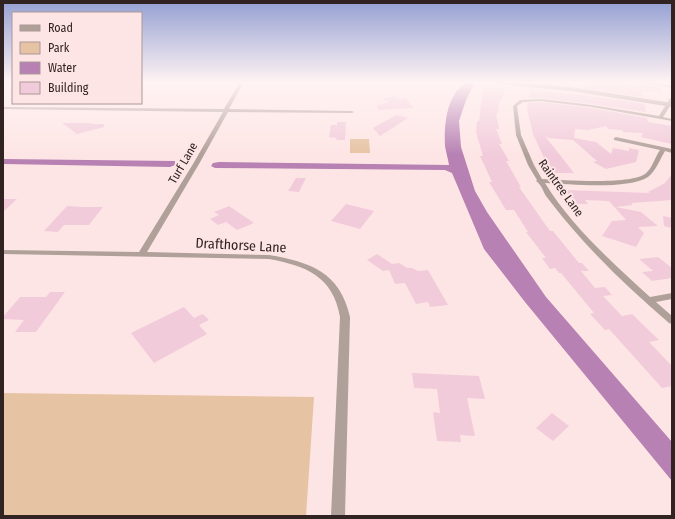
<svg xmlns="http://www.w3.org/2000/svg" width="675" height="519" viewBox="0 0 675 519" font-family="'Fira Sans Condensed',sans-serif">
	<style>
		.green { fill: #e6c3a2 }
		.water { fill: #b781b3 }
		.building { fill: #f1cbda }
		.lines { fill: none; stroke-linecap: round; stroke-linejoin: round }
		.minor { fill: #b0a09a; fill-rule: evenodd }
		.tertiary { fill: #b0a09a; fill-rule: evenodd }
		.labels { text-anchor: middle; stroke-width: 4; stroke-linejoin: round; paint-order: stroke }
		.far-street-label { font-size: 12px; fill: #322323; stroke: #fee5e5 }
		.street-label { font-size: 14px; fill: #322323; stroke: #fee5e5 }
	</style>
	<rect width="100%" height="100%" fill="#fee5e5"/>
	<path class="green" d="M 350,139 L 369,139 L 370,153 L 350,153 Z
		M 3,393 L 314,397 L 306,516 L 3,516 Z"/>
	<path class="water" d="M 466,83 L 473,84 L 473,86 L 466,100 L 459,121 L 461,147 L 475,191 L 487,212 L 546,297 L 672,442 L 672,481 L 525,302 L 484,249 L 452,173 L 445,170 L 215,168 L 211,166 L 213,163 L 219,162 L 449,165 C 448,159 446,152 445,146 C 444,126 446,95 466,83 Z
		M 3,159 L 175,161 L 175,165 L 170,167 L 3,164 Z"/>
	<path class="building" d="M 585,82 L 617,82 L 633,85 L 634,82 L 636,82 L 662,88 L 661,93 L 642,92 L 643,97 L 584,88 Z
		M 489,88 L 499,88 L 506,91 L 499,103 L 498,113 L 496,113 L 499,129 L 496,129 L 502,144 L 499,144 L 509,161 L 506,161 L 521,187 L 519,187 L 550,231 L 553,231 L 579,263 L 582,263 L 589,271 L 581,271 L 595,288 L 605,287 L 612,295 L 603,296 L 622,316 L 632,314 L 659,340 L 649,342 L 672,366 L 672,386 L 662,388 L 609,329 L 605,330 L 590,314 L 594,313 L 561,273 L 559,273 L 555,268 L 550,269 L 542,258 L 546,258 L 526,232 L 528,232 L 514,210 L 506,210 L 489,182 L 492,182 L 480,156 L 483,156 L 476,132 L 477,121 L 479,121 L 483,89 Z
		M 530,90 L 584,95 L 645,104 L 646,112 L 592,104 L 541,98 L 529,98 Z
		M 395,96 L 401,99 L 405,98 L 414,108 L 378,110 L 377,105 L 389,102 L 382,99 Z
		M 541,102 L 592,108 L 647,118 L 648,122 L 672,126 L 672,144 L 641,137 L 643,133 L 623,132 L 622,130 L 608,129 L 606,126 L 588,130 L 575,129 L 574,138 L 596,142 L 611,154 L 613,148 L 629,151 L 629,148 L 639,150 L 636,162 L 606,169 L 593,162 L 597,161 L 573,140 L 549,138 L 545,136 L 574,173 L 553,173 L 546,162 L 533,134 L 527,109 L 528,103 Z
		M 396,115 L 408,118 L 380,136 L 373,128 Z
		M 337,122 L 346,122 L 345,140 L 336,140 L 337,138 L 329,137 L 331,125 L 337,125 Z
		M 62,123 L 92,123 L 90,124 L 104,124 L 104,127 L 77,134 Z
		M 672,174 L 672,200 L 631,203 L 633,205 L 616,207 L 641,212 L 658,226 L 638,227 L 644,233 L 636,247 L 602,236 L 612,221 L 626,220 L 609,201 L 585,200 L 588,204 L 575,204 L 565,190 L 650,193 L 648,192 L 665,183 Z
		M 296,178 L 306,178 L 299,192 L 288,191 Z
		M 3,199 L 17,199 L 3,212 Z
		M 346,204 L 374,211 L 360,229 L 331,221 Z
		M 67,206 L 83,207 L 103,207 L 89,225 L 64,225 L 58,232 L 44,231 Z
		M 229,206 L 254,223 L 237,230 L 226,222 L 218,225 L 210,219 L 219,215 L 214,212 Z
		M 663,216 L 672,218 L 672,228 L 664,226 Z
		M 377,254 L 392,264 L 399,263 L 407,268 L 412,268 L 418,271 L 428,270 L 448,305 L 430,307 L 428,302 L 416,304 L 405,283 L 395,284 L 389,270 L 383,271 L 367,260 Z
		M 658,257 L 672,268 L 672,278 L 652,281 L 642,272 L 653,271 L 639,259 Z
		M 50,292 L 65,292 L 36,332 L 15,332 L 24,320 L 3,319 L 3,317 L 20,297 L 46,297 Z
		M 184,307 L 194,318 L 203,314 L 209,320 L 199,325 L 207,334 L 154,363 L 131,333 Z
		M 412,373 L 479,376 L 485,399 L 467,398 L 475,436 L 460,435 L 461,442 L 437,441 L 433,412 L 440,413 L 437,389 L 414,388 Z
		M 552,413 L 569,426 L 553,441 L 536,428 Z"/>
	<g class="lines">
		<path class="minor" d="M 240,82 L 244,82 L 229,109 L 352,111 L 354,112 L 352,113 L 228,112 L 199,164 L 147,252 L 269,255 C 310,262 340,272 350,317 L 345,516 L 331,516 L 340,317 C 333,276 306,266 269,259 L 3,254 L 3,250 L 139,252 L 193,164 L 223,112 L 3,109 L 3,107 L 224,109 Z
			M 637,82 L 647,82 L 672,86 L 672,88 Z
			M 670,98 L 672,98 L 672,103 L 663,117 L 672,119 L 672,121 L 592,107 L 541,101 L 523,102 L 517,106 L 521,135 L 534,165 L 542,179 C 564,180 628,185 645,174 C 652,169 655,157 660,150 L 614,140 L 614,138 L 616,137 L 672,149 L 672,153 L 665,151 C 660,159 656,171 648,177 C 628,190 570,184 545,183 C 572,227 612,262 650,297 L 672,293 L 672,299 L 656,302 L 672,316 L 672,324 L 669,323 C 634,293 601,262 571,227 C 562,217 554,206 546,196 C 543,191 541,184 536,181 L 537,180 L 528,165 L 516,135 L 513,106 L 520,100 L 541,99 L 592,105 L 659,116 Z"/>
		<path class="tertiary" d="M 496,82 C 555,82 614,94 672,103 L 672,107 L 571,91 L 499,84 Z"/>
	</g>
	<linearGradient id="sky" x2="0" y2="1"><stop stop-color="#94a0d3"/><stop offset="0.53" stop-color="#fff3f3"/><stop offset="1" stop-color="#fff3f3" stop-opacity="0"/></linearGradient>
	<rect width="675" height="155" fill="url(#sky)"/>
	<g class="labels">
		<g class="far-street-label">
			<text transform="translate(183 163) rotate(-60)" y="4">Turf Lane</text>
			<text transform="translate(561 188) rotate(54)" y="4">Raintree Lane</text>
		</g>
		<g class="street-label">
			<text transform="translate(241 245) rotate(3)" y="5">Drafthorse Lane</text>
		</g>
	</g>
	<rect width="675" height="519" fill="none" stroke="#322323" stroke-width="8"/>
	<rect x="12" y="12" width="130" height="92" fill="#fee5e5" stroke="#ac9797"/>
	<rect x="20" y="25" width="20" height="6" fill="#b0a09a" stroke="#ac9797"/>
	<text x="48" y="32" font-size="12" fill="#322323">Road</text>
	<rect x="20" y="42" width="20" height="12" fill="#e6c3a2" stroke="#ac9797"/>
	<text x="48" y="52" font-size="12" fill="#322323">Park</text>
	<rect x="20" y="62" width="20" height="12" fill="#b781b3" stroke="#ac9797"/>
	<text x="48" y="72" font-size="12" fill="#322323">Water</text>
	<rect x="20" y="82" width="20" height="12" fill="#f1cbda" stroke="#ac9797"/>
	<text x="48" y="92" font-size="12" fill="#322323">Building</text>
</svg>
